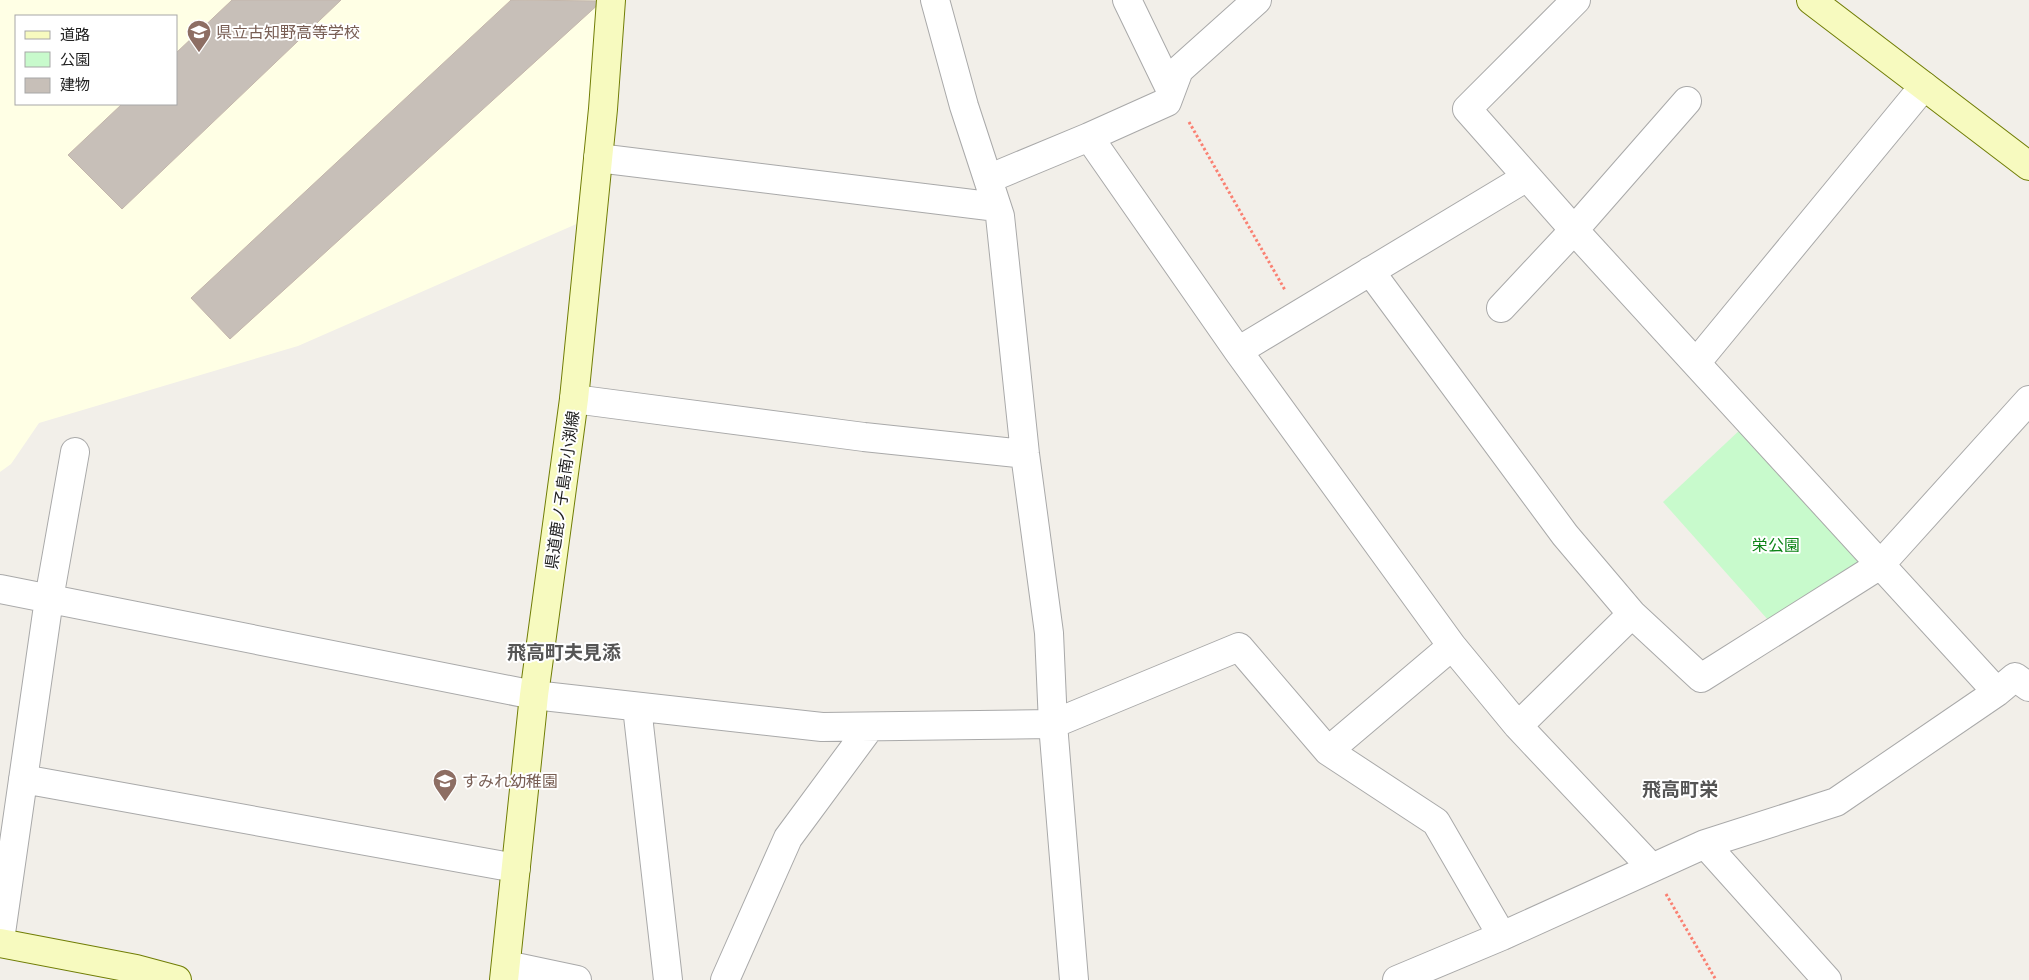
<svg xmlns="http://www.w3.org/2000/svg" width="2029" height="980" viewBox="0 0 2029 980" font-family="'Fira Sans','Noto Sans JP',sans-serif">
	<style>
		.education { fill: #ffffe5; fill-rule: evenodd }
		.park { fill: #c8facc }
		.building { fill: #c7bfb8; stroke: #c4b6ab }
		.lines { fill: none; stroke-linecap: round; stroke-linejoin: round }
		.street-casing { stroke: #a9a9a9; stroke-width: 30 }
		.secondary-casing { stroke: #707d05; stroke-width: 30 }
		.path { stroke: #fa8072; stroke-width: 3; stroke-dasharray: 2.5 2.5; stroke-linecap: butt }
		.street { stroke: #fff; stroke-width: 28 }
		.secondary { stroke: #f7fabf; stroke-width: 28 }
		.labels { text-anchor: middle; stroke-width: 4; stroke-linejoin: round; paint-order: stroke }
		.education-label { font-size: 16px; fill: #785e54; stroke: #fff; text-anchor: start }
		.street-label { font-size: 16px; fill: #222; stroke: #fff }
		.park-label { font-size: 16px; fill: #0c8416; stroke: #fff }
		.quarter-label { font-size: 19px; font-weight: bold; fill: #555; stroke: #fff }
	</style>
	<rect width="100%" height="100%" fill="#f2efe9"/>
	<path class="education" d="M 0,0 L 602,0 L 581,222 L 298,346 L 39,423 L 11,464 L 0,472 ZM 16,16 L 176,16 L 176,104 L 16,104 Z"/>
	<path class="park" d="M 1742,428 L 1865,560 L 1769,621 L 1663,502 Z"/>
	<path class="building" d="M 232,0 L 341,0 L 122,209 L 68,155 L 122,104 L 176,104 L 176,53 Z
		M 511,0 L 602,1 L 230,339 L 191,298 Z"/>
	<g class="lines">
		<defs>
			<path id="street" d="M 935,0 L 964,106 L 1000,216 L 1025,454 L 1049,633 L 1053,724 L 1074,980
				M 1127,0 L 1171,91
				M 1576,0 L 1467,109 L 1574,230 L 1997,692
				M 1089,137 L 1167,102 L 1179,70 L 1257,0
				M 598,158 L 997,207
				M 988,179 L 1089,137 L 1238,351 L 1452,646 L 1518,726 L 1651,867
				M 1370,271 L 1565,535 L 1632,614 L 1701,678 L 1880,565 L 2029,400
				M 1501,308 L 1574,230 L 1687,101
				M 1238,351 L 1527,177
				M 1696,363 L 1924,86
				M 574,399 L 864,437 L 1025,454
				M 0,589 L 534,695 L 822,727 L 1053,724 L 1239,647 L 1328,751 L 1436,822 L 1502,936
				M 637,707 L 668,980
				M 1518,726 L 1632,614
				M 1328,751 L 1452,646
				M 23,779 L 516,868
				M 1705,844 L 1827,980
				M 0,940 L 49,599 L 75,452
				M 506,965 L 577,980
				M 725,980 L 788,838 L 870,727
				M 1397,980 L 1502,936 L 1705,844 L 1836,802 L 1997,692 L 2015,677 L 2029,687"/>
			<path id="secondary" d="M 1811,0 L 2029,166
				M 0,943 L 136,969 L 177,980
				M 504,980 L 534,695 L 574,399 L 603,109 L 611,0"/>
		</defs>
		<use href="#street" class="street-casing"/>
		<use href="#secondary" class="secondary-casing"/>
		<path class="path" d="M 1189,122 L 1285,290
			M 1666,894 L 1716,980"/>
		<use href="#street" class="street"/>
		<use href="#secondary" class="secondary"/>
	</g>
	<defs>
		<symbol id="school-pin" viewBox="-11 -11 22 30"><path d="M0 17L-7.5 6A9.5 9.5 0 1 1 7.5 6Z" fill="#8d6e63" stroke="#fff"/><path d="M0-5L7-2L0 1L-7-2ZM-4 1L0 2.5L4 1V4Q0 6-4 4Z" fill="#fff"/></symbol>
	</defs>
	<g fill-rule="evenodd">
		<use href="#school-pin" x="185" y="18" width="28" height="38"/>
		<use href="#school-pin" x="431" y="767" width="28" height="38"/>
	</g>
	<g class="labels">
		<g class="education-label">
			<text x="216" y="38">県立古知野高等学校</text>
			<text x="462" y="787">すみれ幼稚園</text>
		</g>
		<g class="street-label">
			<text transform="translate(562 490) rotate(-82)" y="6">県道鹿ノ子島南小渕線</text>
		</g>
		<g class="park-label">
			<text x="1776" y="551">栄公園</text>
		</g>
		<g class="quarter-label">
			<text x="564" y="659">飛高町夫見添</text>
			<text x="1680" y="796">飛高町栄</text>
		</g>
	</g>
	<rect x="15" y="15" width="162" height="90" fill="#ffffff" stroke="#a7a7a7"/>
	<rect x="25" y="31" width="25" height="8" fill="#f7fabf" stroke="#a7a7a7"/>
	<text x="60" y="40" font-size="15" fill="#222222">道路</text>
	<rect x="25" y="52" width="25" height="15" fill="#c8facc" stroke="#a7a7a7"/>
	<text x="60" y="65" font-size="15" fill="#222222">公園</text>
	<rect x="25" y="78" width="25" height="15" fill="#c7bfb8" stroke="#a7a7a7"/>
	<text x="60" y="90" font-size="15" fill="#222222">建物</text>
</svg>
